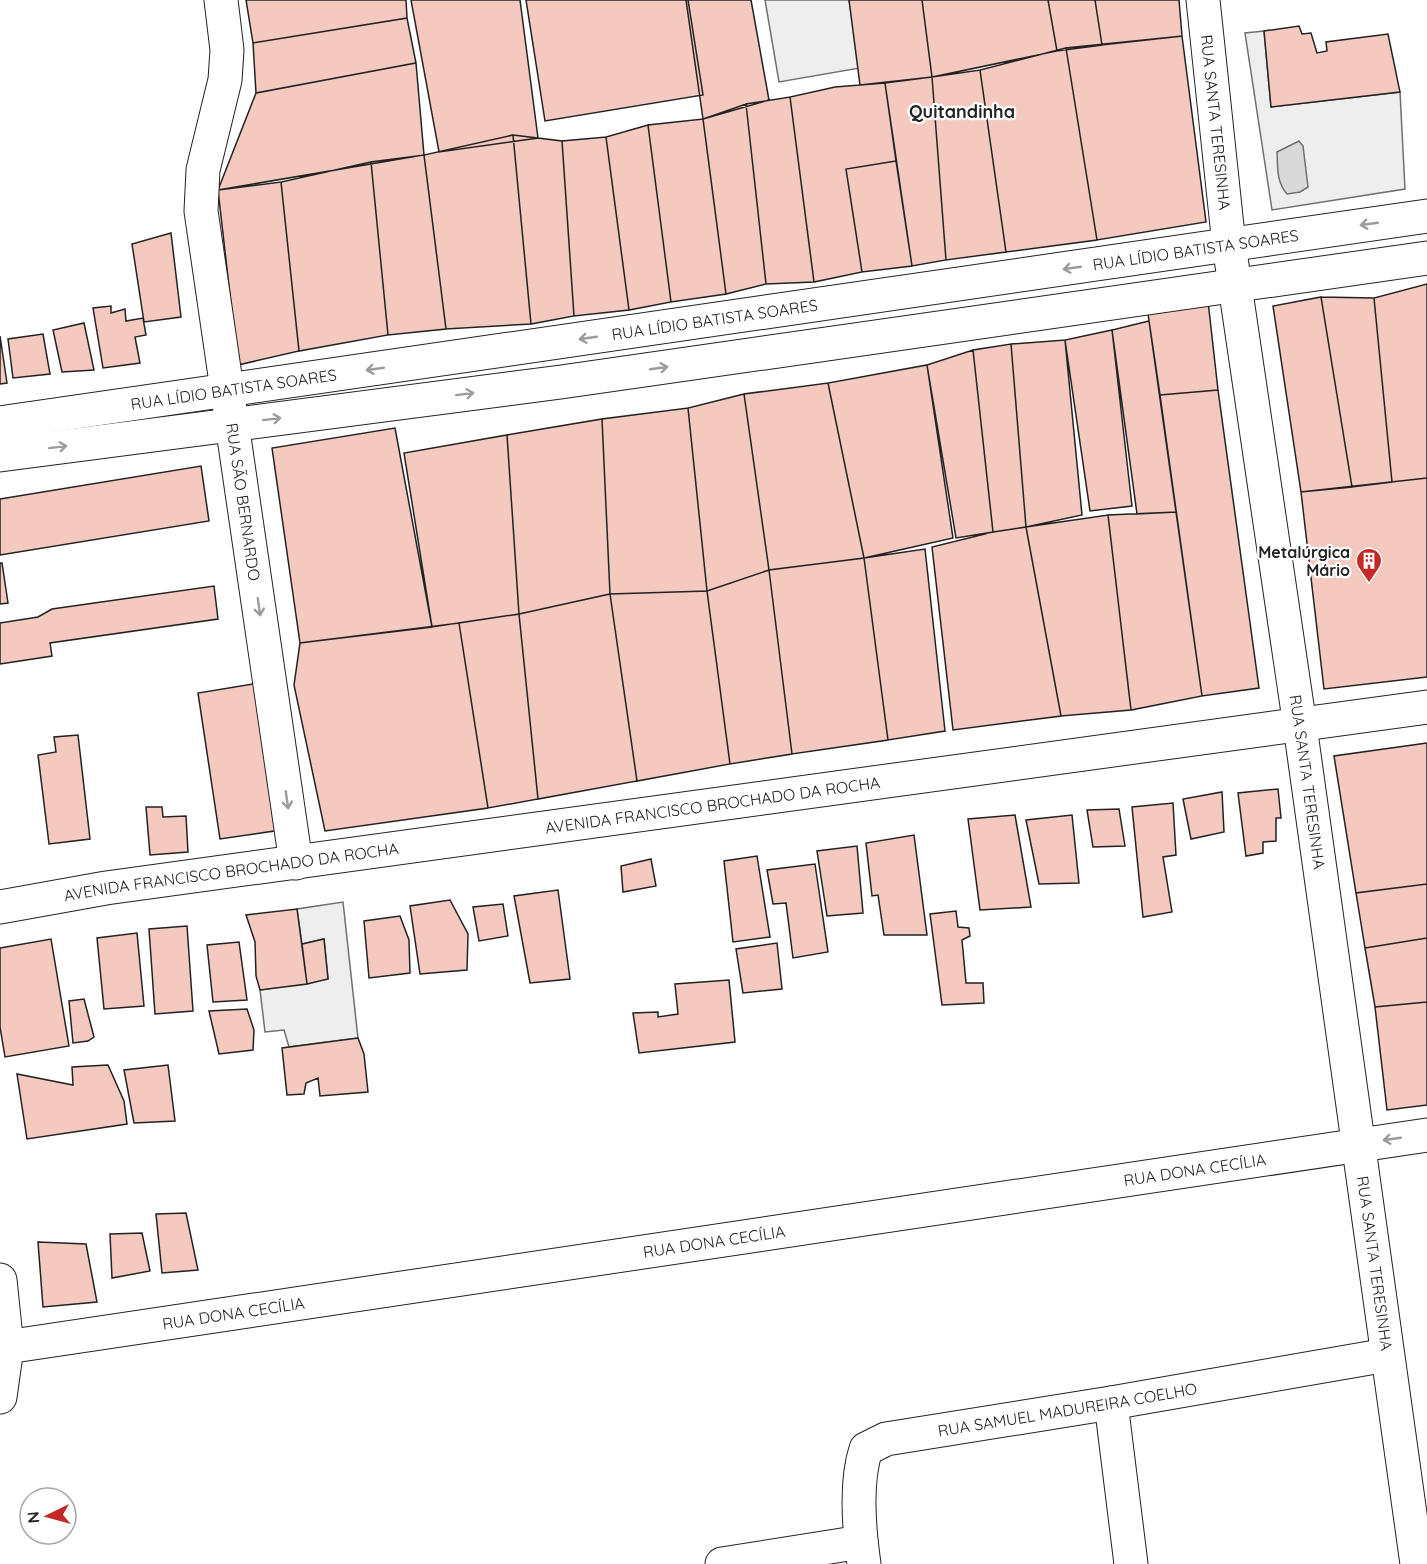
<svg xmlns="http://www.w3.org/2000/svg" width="1427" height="1564" viewBox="0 0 1427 1564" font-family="Quicksand,sans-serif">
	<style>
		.green { fill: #eee; stroke: #6f6f6f; stroke-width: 1.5 }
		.water { fill: #d9d9d9; stroke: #6f6f6f; stroke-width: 1.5 }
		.building { fill: #f3c9c0; stroke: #222; stroke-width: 1.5 }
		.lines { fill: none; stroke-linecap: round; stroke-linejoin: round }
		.minor-casing { stroke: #222; stroke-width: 35 }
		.major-casing { stroke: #222; stroke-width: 35 }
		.minor { stroke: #fff; stroke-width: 33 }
		.major { stroke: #fff; stroke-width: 33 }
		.oneway { stroke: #9c9c9c }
		.labels { text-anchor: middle; stroke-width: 4.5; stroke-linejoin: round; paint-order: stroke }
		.street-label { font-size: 16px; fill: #222; stroke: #fff }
		.poi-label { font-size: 16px; font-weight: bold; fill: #222; stroke: #fff; text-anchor: end }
		.neighbourhood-label { font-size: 18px; font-weight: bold; fill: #222; stroke: #fff }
	</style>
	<rect width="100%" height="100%" fill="#fff"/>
	<path class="green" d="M 765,0 L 849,0 L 860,68 L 779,82 Z
		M 1264,31 L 1271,107 L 1400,92 L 1405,189 L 1272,210 L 1245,33 Z
		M 343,902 L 358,1038 L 289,1047 L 284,1030 L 265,1032 L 260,990 L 328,979 L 324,939 L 302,944 L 297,909 Z"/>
	<path class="water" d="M 1299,141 L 1303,146 L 1308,187 L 1300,192 L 1287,194 C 1276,181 1278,168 1277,152 Z"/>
	<path class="building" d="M 246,0 L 406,0 L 407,18 L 253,43 Z
		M 411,0 L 520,0 L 538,138 L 439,152 Z
		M 526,0 L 688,0 L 703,95 L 545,121 Z
		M 686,0 L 751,0 L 769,100 L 703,119 Z
		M 849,0 L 922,0 L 932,77 L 860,85 Z
		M 922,0 L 1048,0 L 1057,51 L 932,77 Z
		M 1048,0 L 1095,0 L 1102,45 L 1057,51 Z
		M 1095,0 L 1179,0 L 1182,36 L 1102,45 Z
		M 407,18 L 416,63 L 256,93 L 253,43 Z
		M 1299,26 L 1302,34 L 1311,33 L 1317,53 L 1327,51 L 1326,42 L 1388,34 L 1400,92 L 1271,107 L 1264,31 Z
		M 1182,36 L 1206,222 L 1097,240 L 1066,48 Z
		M 1066,48 L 1097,240 L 1006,252 L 980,70 Z
		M 416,63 L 424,155 L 218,190 L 256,93 Z
		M 980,70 L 1006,252 L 946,260 L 932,77 Z
		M 932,77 L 946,260 L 912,266 L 885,83 Z
		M 885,83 L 896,161 L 846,169 L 862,272 L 814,282 L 790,97 L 835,87 Z
		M 790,97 L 814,282 L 766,284 L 746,104 Z
		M 746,104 L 766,284 L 726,294 L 703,119 Z
		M 703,119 L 726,294 L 671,302 L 648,125 Z
		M 648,125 L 671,302 L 629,310 L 606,137 Z
		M 513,135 L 562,141 L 574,316 L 531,324 Z
		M 513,135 L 531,324 L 446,329 L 424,155 Z
		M 606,137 L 629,310 L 574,316 L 562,141 Z
		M 424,155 L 446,329 L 388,335 L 371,162 Z
		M 896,161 L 912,266 L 862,272 L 846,169 Z
		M 371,162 L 388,335 L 299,351 L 281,182 Z
		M 281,182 L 299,351 L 238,365 L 218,190 Z
		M 171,233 L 181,317 L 144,322 L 132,244 Z
		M 1427,284 L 1427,478 L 1392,482 L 1374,298 Z
		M 1321,297 L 1352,487 L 1301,492 L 1273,306 Z
		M 1321,297 L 1374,298 L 1392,482 L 1352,487 Z
		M 1208,301 L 1218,390 L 1160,395 L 1147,307 Z
		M 111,306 L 111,313 L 125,309 L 126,321 L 143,318 L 146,335 L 135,337 L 140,363 L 103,368 L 93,308 Z
		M 1149,321 L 1176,512 L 1137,514 L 1112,330 Z
		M 84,323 L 94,370 L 62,372 L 53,330 Z
		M 1112,330 L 1132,506 L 1090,511 L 1065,340 Z
		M 43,334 L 50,374 L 13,378 L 8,339 Z
		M 0,336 L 7,383 L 0,384 Z
		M 1065,340 L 1082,515 L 1026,527 L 1011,344 Z
		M 1011,344 L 1026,527 L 993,532 L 973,350 Z
		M 973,350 L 993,532 L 956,538 L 927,365 Z
		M 927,365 L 953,538 L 864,558 L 828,383 Z
		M 828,383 L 864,558 L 769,570 L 744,394 Z
		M 1218,390 L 1259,688 L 1202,696 L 1160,395 Z
		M 744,394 L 769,570 L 707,591 L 688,408 Z
		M 688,408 L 707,591 L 610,594 L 602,419 Z
		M 602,419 L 610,594 L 519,614 L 507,435 Z
		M 395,428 L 432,627 L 300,643 L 272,448 Z
		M 507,435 L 519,614 L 432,627 L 404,453 Z
		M 201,466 L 209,521 L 0,555 L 0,499 Z
		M 1427,478 L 1427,677 L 1324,689 L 1301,492 Z
		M 1176,512 L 1202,696 L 1131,710 L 1108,515 Z
		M 1108,515 L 1131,710 L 1061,716 L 1026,527 Z
		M 1026,527 L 1061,716 L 953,730 L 932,547 L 993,532 Z
		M 925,549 L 945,731 L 888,740 L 864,558 Z
		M 864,558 L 888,740 L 792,754 L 769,570 Z
		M 0,563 L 2,563 L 8,603 L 0,604 Z
		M 769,570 L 792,754 L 730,764 L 707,591 Z
		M 214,586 L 218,619 L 50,643 L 52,656 L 0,664 L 0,623 L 38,617 L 52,609 Z
		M 707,591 L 730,764 L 637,781 L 610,594 Z
		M 610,594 L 637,781 L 538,799 L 519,614 Z
		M 519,614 L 538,799 L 488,808 L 459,623 Z
		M 459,623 L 488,808 L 325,831 L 294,685 L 300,643 Z
		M 259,683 L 281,830 L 220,839 L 198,693 Z
		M 78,735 L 90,839 L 49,844 L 38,755 L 56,752 L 54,737 Z
		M 1427,743 L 1427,884 L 1356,893 L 1334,756 Z
		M 1278,789 L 1281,818 L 1276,818 L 1276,841 L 1263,842 L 1263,853 L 1246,856 L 1238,793 Z
		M 1222,792 L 1224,832 L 1191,839 L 1183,799 Z
		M 1173,803 L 1176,855 L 1163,857 L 1172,912 L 1143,917 L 1132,807 Z
		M 146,807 L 162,807 L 163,817 L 186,816 L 188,852 L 150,855 Z
		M 1119,809 L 1125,846 L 1093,847 L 1087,810 Z
		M 1015,815 L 1031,907 L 980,910 L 968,819 Z
		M 1072,815 L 1079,883 L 1039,884 L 1026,820 Z
		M 914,835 L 927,935 L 884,935 L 878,895 L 872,896 L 866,843 Z
		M 857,846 L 863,913 L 827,916 L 817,851 Z
		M 757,856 L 770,937 L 733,942 L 724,861 Z
		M 651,859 L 656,886 L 623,892 L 621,866 Z
		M 815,864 L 828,952 L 793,958 L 786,903 L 773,904 L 767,870 Z
		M 1427,884 L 1427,938 L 1365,948 L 1356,893 Z
		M 558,890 L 570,979 L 530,983 L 514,896 Z
		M 450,900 L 468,934 L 467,970 L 420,974 L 410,906 Z
		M 503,904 L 508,936 L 479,941 L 473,907 Z
		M 297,909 L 307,984 L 260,990 L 256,976 L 255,942 L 246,915 Z
		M 956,911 L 958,927 L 969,928 L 970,936 L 962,940 L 966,983 L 983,983 L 984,1003 L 942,1005 L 930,914 Z
		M 400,916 L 409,940 L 410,973 L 369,978 L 364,921 Z
		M 187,926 L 193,1011 L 155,1014 L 149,929 Z
		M 137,933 L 144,1006 L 104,1009 L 97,938 Z
		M 1427,938 L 1427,1002 L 1375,1007 L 1365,948 Z
		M 51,939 L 69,1046 L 5,1057 L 0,1027 L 0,948 Z
		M 324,939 L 328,979 L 307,984 L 302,944 Z
		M 239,942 L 247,1000 L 213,1002 L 207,945 Z
		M 777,943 L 782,989 L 743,993 L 736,949 Z
		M 729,980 L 735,1042 L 639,1053 L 633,1013 L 658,1012 L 658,1017 L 678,1014 L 675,984 Z
		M 84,999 L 94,1037 L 88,1041 L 73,1043 L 69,1001 Z
		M 1427,1002 L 1427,1105 L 1387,1110 L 1375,1007 Z
		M 247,1009 L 254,1030 L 253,1050 L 219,1054 L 209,1011 Z
		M 358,1038 L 364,1054 L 368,1092 L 320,1096 L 318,1078 L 306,1083 L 304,1094 L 287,1095 L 282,1048 Z
		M 108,1065 L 124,1101 L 127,1124 L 27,1139 L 17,1074 L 73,1085 L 72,1067 Z
		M 168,1065 L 175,1121 L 134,1123 L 124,1070 Z
		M 186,1213 L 198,1270 L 162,1273 L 156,1214 Z
		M 142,1233 L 150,1271 L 112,1278 L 110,1234 Z
		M 38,1242 L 86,1244 L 97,1302 L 43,1307 Z"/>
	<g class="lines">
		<defs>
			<g id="minor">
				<path id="s1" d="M 221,0 L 227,50 L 225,80 L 203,170 L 201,211 L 296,863"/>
				<path id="s2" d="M 1203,0 L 1229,245 L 1300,726 L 1417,1564"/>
				<path id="s3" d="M 0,907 L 106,888 L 1427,707"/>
				<path d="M 0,1280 L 7,1347 L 0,1397"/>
				<path id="s4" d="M 0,1348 L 1427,1135"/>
				<path d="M 1111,1403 L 1131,1564"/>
				<path d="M 722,1564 L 861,1542"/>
				<path id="s5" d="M 864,1564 C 859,1529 855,1482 866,1449 L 886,1439 L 1111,1403 L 1387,1355"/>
			</g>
			<g id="major">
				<path id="s6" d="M 0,423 L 1427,216"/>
				<path d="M 0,455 L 561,382 L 1427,258"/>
			</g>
		</defs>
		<use href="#minor" class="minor-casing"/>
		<use href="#major" class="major-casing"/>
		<use href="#minor" class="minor"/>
		<use href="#major" class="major"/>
	</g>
	<defs><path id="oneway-shaft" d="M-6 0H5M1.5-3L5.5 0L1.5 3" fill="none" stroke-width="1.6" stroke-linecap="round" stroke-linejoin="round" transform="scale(1.5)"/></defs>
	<g class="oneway">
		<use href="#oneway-shaft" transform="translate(1369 224) rotate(172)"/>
		<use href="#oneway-shaft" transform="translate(1072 268) rotate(172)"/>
		<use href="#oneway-shaft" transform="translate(588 338) rotate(172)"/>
		<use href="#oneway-shaft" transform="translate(659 368) rotate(-8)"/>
		<use href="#oneway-shaft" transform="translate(375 369) rotate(172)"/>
		<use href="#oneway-shaft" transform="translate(465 394) rotate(-7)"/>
		<use href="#oneway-shaft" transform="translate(272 419) rotate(-7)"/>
		<use href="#oneway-shaft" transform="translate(58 447) rotate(-7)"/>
		<use href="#oneway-shaft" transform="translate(259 607) rotate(82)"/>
		<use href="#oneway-shaft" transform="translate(287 800) rotate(82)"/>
		<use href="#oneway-shaft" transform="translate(1392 1139) rotate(172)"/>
	</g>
	<defs>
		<symbol id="building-pin" viewBox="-11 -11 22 30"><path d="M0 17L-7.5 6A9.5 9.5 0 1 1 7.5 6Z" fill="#c62828" stroke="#fff"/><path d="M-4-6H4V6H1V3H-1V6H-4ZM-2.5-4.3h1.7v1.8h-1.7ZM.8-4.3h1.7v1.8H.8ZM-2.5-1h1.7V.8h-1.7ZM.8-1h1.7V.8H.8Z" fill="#fff"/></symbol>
	</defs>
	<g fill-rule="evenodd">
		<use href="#building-pin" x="1354" y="546" width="30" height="40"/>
	</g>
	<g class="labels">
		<g class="street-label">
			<text dy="6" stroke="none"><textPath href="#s2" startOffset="123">RUA SANTA TERESINHA</textPath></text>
			<text dy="6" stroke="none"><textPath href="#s6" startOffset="1208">RUA LÍDIO BATISTA SOARES</textPath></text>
			<text dy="6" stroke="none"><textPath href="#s6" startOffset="722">RUA LÍDIO BATISTA SOARES</textPath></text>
			<text dy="6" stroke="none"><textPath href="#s6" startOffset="236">RUA LÍDIO BATISTA SOARES</textPath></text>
			<text dy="6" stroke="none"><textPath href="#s1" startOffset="508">RUA SÃO BERNARDO</textPath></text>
			<text dy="6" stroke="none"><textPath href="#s2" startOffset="789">RUA SANTA TERESINHA</textPath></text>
			<text dy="6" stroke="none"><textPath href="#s3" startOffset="720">AVENIDA FRANCISCO BROCHADO DA ROCHA</textPath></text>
			<text dy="6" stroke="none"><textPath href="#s3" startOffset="234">AVENIDA FRANCISCO BROCHADO DA ROCHA</textPath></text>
			<text dy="6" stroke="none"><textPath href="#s4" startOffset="1208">RUA DONA CECÍLIA</textPath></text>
			<text dy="6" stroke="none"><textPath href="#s4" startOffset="722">RUA DONA CECÍLIA</textPath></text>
			<text dy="6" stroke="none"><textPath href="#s2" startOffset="1275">RUA SANTA TERESINHA</textPath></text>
			<text dy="6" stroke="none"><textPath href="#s4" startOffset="236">RUA DONA CECÍLIA</textPath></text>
			<text dy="6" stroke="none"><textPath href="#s5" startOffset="322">RUA SAMUEL MADUREIRA COELHO</textPath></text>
		</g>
		<g class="poi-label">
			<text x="1350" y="558">Metalúrgica<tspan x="1350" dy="18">Mário</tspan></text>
		</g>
		<g class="neighbourhood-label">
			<text x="962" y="118">Quitandinha</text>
		</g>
	</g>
	<g transform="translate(48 1516) rotate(265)"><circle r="28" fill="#ffffff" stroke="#a7a7a7" stroke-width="1.5"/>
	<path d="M0-4.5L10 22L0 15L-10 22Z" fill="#c62828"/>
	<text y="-9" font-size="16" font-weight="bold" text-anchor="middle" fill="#222222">N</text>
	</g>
</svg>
